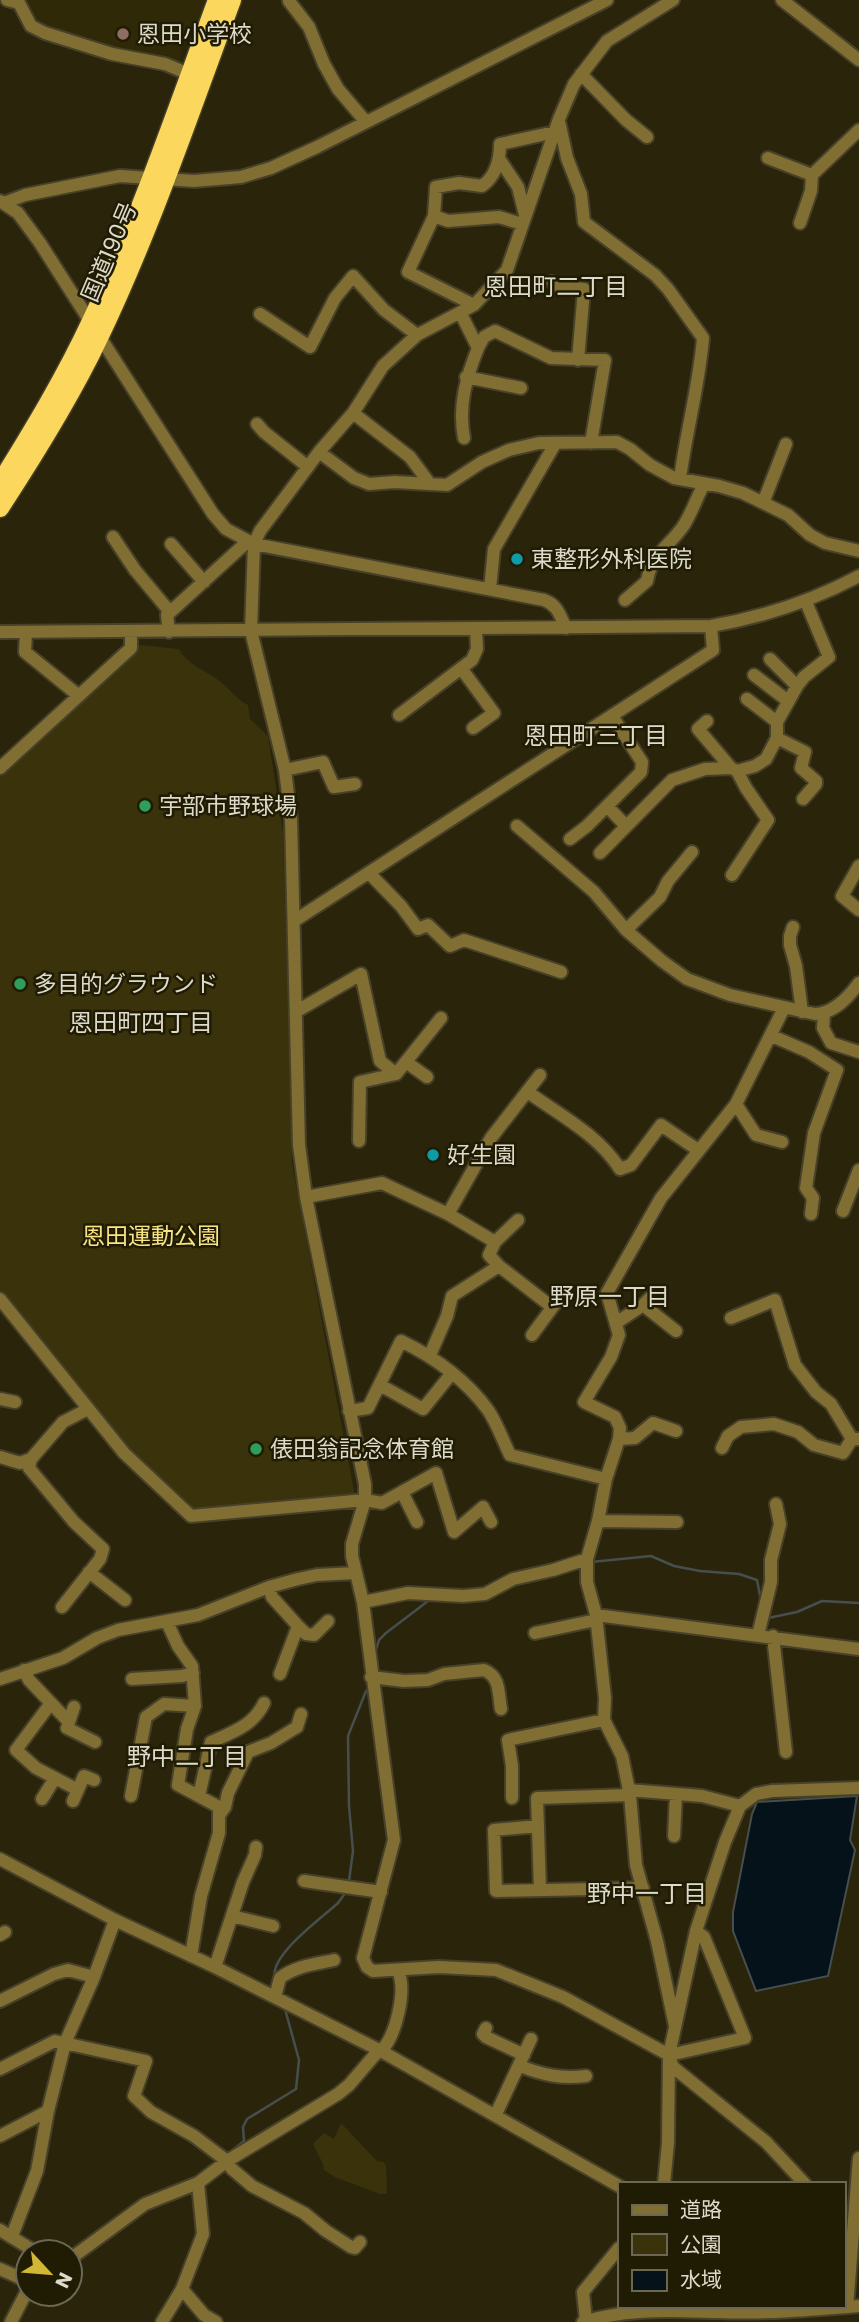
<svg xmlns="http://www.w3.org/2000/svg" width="859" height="2322" viewBox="0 0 859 2322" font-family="Poppins,'Noto Sans JP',sans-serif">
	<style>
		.built { fill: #302907 }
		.green { fill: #3a320b }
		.water { fill: #051219; stroke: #464e4e; stroke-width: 2 }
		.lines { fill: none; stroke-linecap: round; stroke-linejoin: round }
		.stream { stroke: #464e4e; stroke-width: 2.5 }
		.minor-casing { stroke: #47412a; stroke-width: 16 }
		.highway-casing { stroke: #47412a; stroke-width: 21 }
		.minor { stroke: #806e33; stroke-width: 12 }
		.highway { stroke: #fbd75d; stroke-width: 18 }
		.education-dot { fill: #8d6e63; stroke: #201b03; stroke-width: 2.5 }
		.culture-dot { fill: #0f9aa8; stroke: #201b03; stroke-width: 2.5 }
		.leisure-dot { fill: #2e9e5b; stroke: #201b03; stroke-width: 2.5 }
		.labels { text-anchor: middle; stroke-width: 5; stroke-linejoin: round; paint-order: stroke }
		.poi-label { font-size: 23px; fill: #dddacb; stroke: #201b03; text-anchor: start }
		.street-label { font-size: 23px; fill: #dddacb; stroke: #201b03 }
		.park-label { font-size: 23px; fill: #f9e483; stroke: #201b03 }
		.neighbourhood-label { font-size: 24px; fill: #dddacb; stroke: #201b03 }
	</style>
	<rect width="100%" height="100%" fill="#2a240b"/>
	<path class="built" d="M 20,0 L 206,0 L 196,27 L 187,35 L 180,54 L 180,65 L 115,52 L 31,22 Z"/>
	<path class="green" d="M 139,645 L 179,649 C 189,667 207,670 222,683 C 232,691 236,699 248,705 L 250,719 L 268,736 L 283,833 L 292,1164 L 355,1496 L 193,1511 L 133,1455 L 91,1406 L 0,1290 L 0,777 Z
		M 341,2123 L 377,2161 L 383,2162 L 386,2165 L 387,2194 L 380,2194 L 335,2177 L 324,2170 L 323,2164 L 313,2144 L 324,2133 L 334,2139 Z"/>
	<path class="water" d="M 857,1796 L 850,1840 L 855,1850 L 828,1976 L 756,1991 L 733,1931 L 733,1912 L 752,1814 L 757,1802 Z"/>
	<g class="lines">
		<path class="stream" d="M 591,1562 L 651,1556 L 674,1566 L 700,1571 L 739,1574 L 757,1580 L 761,1601
			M 768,1618 L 797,1612 L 822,1601 L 859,1603
			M 375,1653 L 379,1640 L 386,1633 L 432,1598
			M 349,1881 L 353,1851 L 349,1806 L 348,1736 L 366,1691
			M 275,1979 C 268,1956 322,1918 338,1903 L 346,1892
			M 230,2152 L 244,2141 L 243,2127 L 247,2119 L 296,2089 L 299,2060 L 285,2009"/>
		<defs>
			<path id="minor" d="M 7,0 L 19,3 L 31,26 L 45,33 L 112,54 L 165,64 L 189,74
				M 673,0 L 607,41 L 574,84 L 559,119 L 507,270 L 474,305 L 417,335 L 383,366 L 353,413 L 319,452 L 260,531 L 254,544 L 251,631 L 285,770 L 291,818 L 299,1145 L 306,1197 L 365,1484 L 365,1500 L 352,1544 L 352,1556 L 363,1602 L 394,1840 L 363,1958 L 367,1967 L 373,1971 L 439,1967 L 496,1970 L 563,1997 L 669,2055 L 745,2038 L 704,1937 L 696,1931
				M 782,0 L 859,60
				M 289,1 L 309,27 L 324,64 L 338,89 L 366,122
				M 581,74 L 626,120 L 647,137
				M 559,121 L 567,158 L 581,194 L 584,222 L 655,275 L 668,289 L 703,338 C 699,386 686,432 680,479
				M 768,158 L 812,175
				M 500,160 L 518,187 L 525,215
				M 0,201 L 18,213 L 40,243 L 213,514 L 226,529 L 254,544 L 544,600 C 558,605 560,616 566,628
				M 4,203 L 25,195 L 120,176 L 194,181 L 241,177 L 271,168 L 317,147 L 607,0
				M 434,216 L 448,221 L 499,217 L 522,224
				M 800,223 L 811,191 L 812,175 L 859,130
				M 552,282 L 559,287 L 584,289 L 578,360
				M 474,305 L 408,272 L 434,216 L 436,187 L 459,183 L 482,186 C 496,176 500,160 500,144 L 555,132
				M 460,312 L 478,348 C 466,378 458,406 464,438
				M 260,314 L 310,347 L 335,298 L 353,276 L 384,310 L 417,335
				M 478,348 L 484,337 L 495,331 L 551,358 L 605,360 L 591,443
				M 466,377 L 521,388
				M 353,413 L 410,457 L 430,484
				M 257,424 L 264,432 L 308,467
				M 319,452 L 354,478 L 369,484 L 395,482 L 447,485 L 482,462 L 509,450 L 539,443 L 617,442 L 630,449 L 650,465 L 674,478 L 719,486 L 743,493 L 788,515 L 810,535 L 825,543 L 859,551
				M 763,503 L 786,444
				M 113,537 L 135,570 L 170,612
				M 171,544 L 204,582
				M 490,589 L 494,549 L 555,444
				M 625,600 L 647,581 C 652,553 670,546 684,525 C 692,512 697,497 704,484
				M 0,632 L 711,626 C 764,617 812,601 859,576
				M 26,632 L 25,652 L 79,696
				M 169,632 L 167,615 L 248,541
				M 770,659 L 797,686
				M 461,668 L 494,713 L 473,728
				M 754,675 L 788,701
				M 747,699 L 777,722
				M 399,715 L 472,660 L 477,649 L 476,629
				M 707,721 L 698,729 L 731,768
				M 777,738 L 805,752 L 801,768 L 816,781 L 816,784 L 803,799
				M 0,768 L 131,648 L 131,632
				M 285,770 L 323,762 L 334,787 L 355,784
				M 607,806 L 626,826
				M 517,826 L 594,892 L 626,930 L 662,961 L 687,979 L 730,995 L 815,1014 C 834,1013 848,998 859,983
				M 570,839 L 587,826 L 641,772 L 642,762 L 612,716
				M 600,853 L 672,780 L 705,769 L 731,768 L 737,771 L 755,766 L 766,759 L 777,738 L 777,722 L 797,686 L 804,677 L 829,657 L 806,602
				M 859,866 L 842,896 L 859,910
				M 369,873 L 401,906 L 418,929 L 428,925 L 450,946 L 464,940 L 561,972
				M 732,875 L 768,820 L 746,788 L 737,771
				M 294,921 L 707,654 L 713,650 L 711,626
				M 793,927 L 790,936 L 790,945 L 796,966 L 802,1012
				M 626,930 L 660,897 L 668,881 L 692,852
				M 297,1011 L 361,974 L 380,1061 L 396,1074 L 441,1018
				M 824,1014 L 823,1028 L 831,1043 L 859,1052
				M 772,1036 L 809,1052 L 837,1070 L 814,1133 L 806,1188 L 813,1198 L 811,1214
				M 406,1062 L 427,1077
				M 532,1095 C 562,1116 599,1136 620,1169 L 631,1165 L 661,1125 L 698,1150
				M 736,1104 L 756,1135 L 782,1142
				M 359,1141 L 360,1082 L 396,1074
				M 306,1197 L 382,1183 L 448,1214 L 495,1242
				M 843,1211 L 859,1170
				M 448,1214 L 491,1138 L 540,1075
				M 499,1266 L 552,1307
				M 0,1299 L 124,1453 L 191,1516 L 365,1500 L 382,1503 L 436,1473 L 454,1532 L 483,1507 L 491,1522
				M 643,1305 L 676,1331
				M 731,1318 L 775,1300 L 795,1365 L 816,1392 L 831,1404 L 852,1439 L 859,1439
				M 616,1323 L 643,1305 L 653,1295
				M 532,1335 L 560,1297
				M 430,1355 L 447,1316 L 452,1296 L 499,1266 L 489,1255 L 495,1242 L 518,1220
				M 380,1385 L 423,1409 L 452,1373
				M 0,1399 L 15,1402
				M 349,1411 L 368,1408 L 401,1341 C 434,1357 466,1380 488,1410 C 497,1423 503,1441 510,1455 L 606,1479
				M 619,1439 L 635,1438 L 653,1423 L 676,1431
				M 722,1448 L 728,1436 L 741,1427 L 774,1424 L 798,1432 L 814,1445 L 843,1453 L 852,1439
				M 0,1457 L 20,1463 L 31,1459 L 63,1422 L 88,1409
				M 31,1459 L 29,1468 L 74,1522 L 103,1549 L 100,1559 L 62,1607
				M 402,1492 L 417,1522
				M 598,1521 L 677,1522
				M 89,1572 L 125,1600
				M 269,1587 L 272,1597 L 298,1626
				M 363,1602 L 408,1593 L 463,1596 L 485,1594 L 513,1579 L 553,1570 L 587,1559
				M 596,1615 L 859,1649
				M 167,1622 L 178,1646 L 192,1666 L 195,1706 L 187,1729 L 178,1785 L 219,1807 L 219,1833 L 201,1896 L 191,1956
				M 535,1633 L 596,1620
				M 758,1635 L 771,1582 L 771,1560 L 780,1524 L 776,1504
				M 773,1636 L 786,1752
				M 24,1670 L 29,1680 L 68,1721
				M 280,1674 L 298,1626 L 306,1634 L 314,1635 L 328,1621
				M 371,1677 L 404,1681 L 428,1680 L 444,1674 L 484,1670 C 501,1677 498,1694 501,1709
				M 0,1679 L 63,1658 L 97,1638 L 118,1630 L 198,1615 L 269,1587 L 298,1579 L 317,1575 L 355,1573
				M 132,1679 L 182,1676 L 193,1673
				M 51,1703 L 16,1750 L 36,1768 L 78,1790
				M 74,1707 L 67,1728 L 95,1742
				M 628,1790 L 702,1796 L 740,1806
				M 131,1796 L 146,1717 L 164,1704 L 195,1706
				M 199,1796 L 211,1742 C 233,1732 254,1725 264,1703
				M 512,1798 L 512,1766 L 508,1740 L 604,1720
				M 42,1799 L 55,1778
				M 73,1801 L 84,1776 L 94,1780
				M 220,1814 L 225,1807 L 228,1793 L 248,1752 L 271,1743 L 297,1727 L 301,1714
				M 538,1826 L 494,1830 L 496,1891 L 643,1888
				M 674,1836 L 676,1794
				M 0,1859 L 115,1920 L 215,1967 L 381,2051 L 619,2186
				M 304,1881 L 381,1892
				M 540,1889 L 537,1798 L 630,1795
				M 232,1916 L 273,1926
				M 0,1935 L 5,1932
				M 215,1967 L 243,1882 L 255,1855 L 256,1847
				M 275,1997 L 280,1978 C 295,1966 316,1964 334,1960
				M 0,2001 L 54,1974 L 68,1970 L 94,1977
				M 675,2026 L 657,1941 L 636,1865 L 630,1795 L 622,1756 L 604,1720 L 605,1698 L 596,1615 L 587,1582 L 587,1559 L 598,1521 L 606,1479 L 619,1439 L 620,1428 L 615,1417 L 584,1402 L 611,1357 L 619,1335 L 607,1293 L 661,1198 L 736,1104 L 784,1008
				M 486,2028 L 483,2034 L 486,2037 L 524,2055
				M 381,2051 C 396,2036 407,1990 398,1971
				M 670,2059 L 673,2067 L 766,2142 L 805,2184
				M 520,2066 C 543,2075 561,2079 586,2076
				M 0,2069 L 55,2041 L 146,2061 L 134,2096 L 151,2112 L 194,2136 L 227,2161 L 232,2169 L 252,2186 L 304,2213 L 326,2231 L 351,2247 L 355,2248 L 360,2242
				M 496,2114 L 531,2039
				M 0,2136 L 48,2111
				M 664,2184 L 668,2143 L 669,2055 L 696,1931 L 725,1842 L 740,1806 L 756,1794 L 772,1791 L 859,1788
				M 0,2230 L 36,2252
				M 12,2236 L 37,2171 L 48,2111 L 65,2043 L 94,1977 L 115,1920
				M 70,2259 L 145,2204 L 198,2183 L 227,2161 L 338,2094 L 349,2085 L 379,2050
				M 0,2269 L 27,2281
				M 182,2289 L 204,2315 L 216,2322
				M 847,2307 L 859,2158
				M 586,2321 L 583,2292 L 619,2248
				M 11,2322 L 28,2289
				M 162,2322 L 182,2289 L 203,2234 L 198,2183
				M 583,2322 C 628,2308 672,2311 718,2312 C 764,2314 813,2310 859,2306"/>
			<path id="highway" d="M 0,483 C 33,430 65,377 91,321 C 140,217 177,108 217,0
				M 0,508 C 36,453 71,397 99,338 C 151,229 190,113 232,0"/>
		</defs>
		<use href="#minor" class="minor-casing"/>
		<use href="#highway" class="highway-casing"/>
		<use href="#minor" class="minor"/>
		<use href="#highway" class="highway"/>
	</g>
	<circle class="education-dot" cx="123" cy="34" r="7"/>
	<g class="culture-dot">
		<circle cx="517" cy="559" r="7"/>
		<circle cx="433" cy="1155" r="7"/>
	</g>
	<g class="leisure-dot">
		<circle cx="145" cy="806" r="7"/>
		<circle cx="20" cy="984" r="7"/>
		<circle cx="256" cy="1449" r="7"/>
	</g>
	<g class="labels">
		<g class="poi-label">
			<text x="137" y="42">恩田小学校</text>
			<text x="531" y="567">東整形外科医院</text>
			<text x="159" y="814">宇部市野球場</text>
			<text x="34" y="992">多目的グラウンド</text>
			<text x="447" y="1163">好生園</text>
			<text x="270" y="1457">俵田翁記念体育館</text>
		</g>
		<g class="street-label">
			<text transform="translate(109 252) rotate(-67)" y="8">国道190号</text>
		</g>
		<g class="park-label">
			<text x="151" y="1244">恩田運動公園</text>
		</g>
		<g class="neighbourhood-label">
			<text x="556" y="295">恩田町二丁目</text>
			<text x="596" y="744">恩田町三丁目</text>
			<text x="141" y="1031">恩田町四丁目</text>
			<text x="610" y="1305">野原一丁目</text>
			<text x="187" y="1765">野中二丁目</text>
			<text x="647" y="1902">野中一丁目</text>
		</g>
	</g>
	<rect x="618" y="2182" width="228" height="126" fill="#201b03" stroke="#6c6753" stroke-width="2"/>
	<rect x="632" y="2205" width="35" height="10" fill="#806e33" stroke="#6c6753" stroke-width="2"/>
	<text x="680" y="2217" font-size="21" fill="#dddacb">道路</text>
	<rect x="632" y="2234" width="35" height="21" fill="#3a320b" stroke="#6c6753" stroke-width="2"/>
	<text x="680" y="2252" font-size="21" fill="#dddacb">公園</text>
	<rect x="632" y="2270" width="35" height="21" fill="#051219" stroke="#6c6753" stroke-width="2"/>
	<text x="680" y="2287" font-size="21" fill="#dddacb">水域</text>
	<g transform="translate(49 2273) rotate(116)"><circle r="33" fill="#201b03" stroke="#6c6753" stroke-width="2"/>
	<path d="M0-5L12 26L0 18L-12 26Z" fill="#d1b736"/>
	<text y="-10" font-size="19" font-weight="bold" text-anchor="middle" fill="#dddacb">N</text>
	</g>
</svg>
